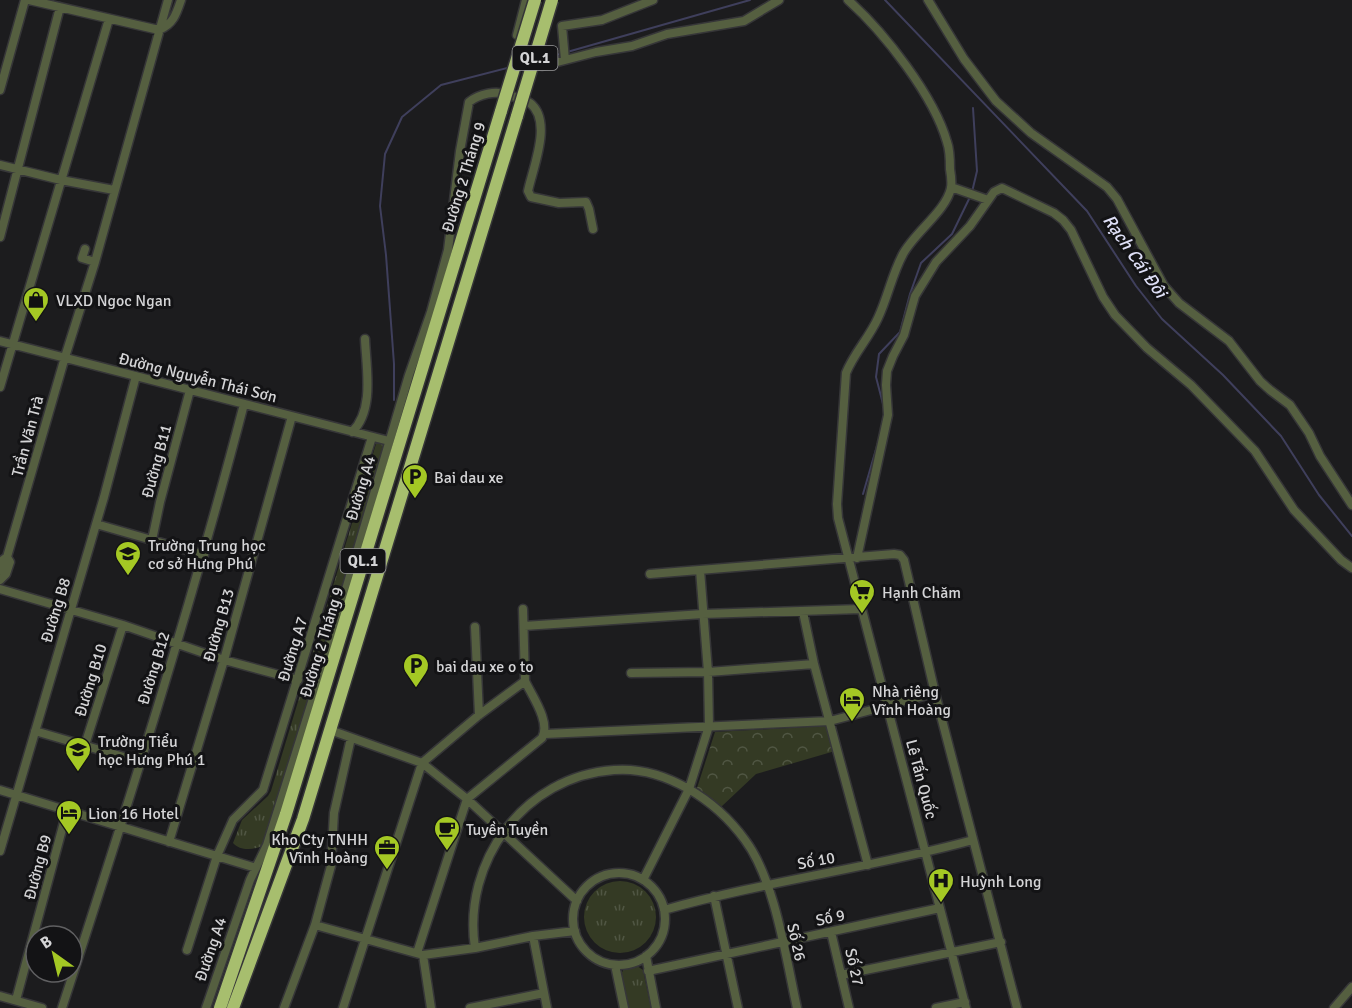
<svg xmlns="http://www.w3.org/2000/svg" width="1352" height="1008" viewBox="0 0 1352 1008" font-family="Signika,sans-serif">
	<style>
		.grass { fill: url(#grass-tufts) }
		.park { fill: url(#park-crowns) }
		.lines { fill: none; stroke-linecap: round; stroke-linejoin: round }
		.stream { stroke: #3f3f5c; stroke-width: 2 }
		.minor-casing { stroke: #363638; stroke-width: 11 }
		.highway-casing { stroke: #363638; stroke-width: 15 }
		.minor { stroke: #555f40; stroke-width: 8 }
		.highway { stroke: #a7be6e; stroke-width: 12 }
		.highway-bridge-casing { stroke: #363638; stroke-width: 15; stroke-linecap: butt }
		.highway-bridge { stroke: #a7be6e; stroke-width: 12 }
		.labels { text-anchor: middle; stroke-width: 6; stroke-linejoin: round; paint-order: stroke }
		.shield { fill: #131315; stroke: #9a9a9c; stroke-width: 1.5 }
		.shield-label { font-size: 15px; font-weight: bold; fill: #d4d4d6 }
		.street-label { font-size: 16px; fill: #d4d4d6; stroke: #131315 }
		.poi-label { font-size: 16px; fill: #d4d4d6; stroke: #131315; text-anchor: start }
		.water-label { font-size: 18px; font-style: italic; fill: #dedff6; stroke: #131315 }
	</style>
	<defs>
		<pattern id="grass-tufts" width="24" height="20" patternUnits="userSpaceOnUse" patternTransform="scale(1.5)"><rect width="24" height="20" fill="#343a24"/><path d="M3 7l-1-3M5 7V3M7 7l1-3M15 17l-1-3M17 17v-4M19 17l1-3" fill="none" stroke="#505643"/></pattern>
		<pattern id="park-crowns" width="20" height="18" patternUnits="userSpaceOnUse" patternTransform="scale(1.5)"><rect width="20" height="18" fill="#343a24"/><path d="M2 6a3 3 0 1 1 6 0M12 15a3 3 0 1 1 6 0" fill="none" stroke="#505643"/></pattern>
	</defs>
	<rect width="100%" height="100%" fill="#1c1c1e"/>
	<path class="grass" d="M 380,442 L 384,443 L 386,446 L 274,813 L 262,846 C 253,850 240,851 233,843 L 242,820 L 268,796 L 271,791 L 376,444 Z
		M584 917a36 36 0 1 1 72 0a36 36 0 1 1-72 0Z
		M 637,966 L 643,970 L 651,1008 L 627,1008 L 620,975 L 625,968 Z"/>
	<path class="park" d="M 825,726 L 828,728 L 835,751 L 756,774 L 721,807 L 697,788 L 715,732 Z"/>
	<g class="lines">
		<path class="stream" d="M 885,0 L 1087,211 L 1136,286 L 1162,319 L 1223,375 L 1281,436 L 1319,495 L 1352,536
			M 539,60 L 750,0
			M 972,192 L 977,171 L 973,108
			M 394,400 L 394,364 L 386,255 L 380,206 L 385,154 L 402,117 L 441,85 L 511,67
			M 883,404 L 876,377 L 879,354 L 900,332 L 910,294 L 921,263 L 952,234 L 970,197
			M 863,494 L 879,439"/>
		<defs>
			<path id="minor" d="M 29,0 L 159,30 C 173,24 176,15 181,0
				M 848,0 C 884,32 934,96 947,142 C 950,150 950,161 950,169 C 951,175 952,182 951,188 C 946,211 915,232 903,254 C 892,274 888,297 878,318 C 869,338 854,353 846,373 L 837,504 L 838,518 L 966,1008
				M 928,0 L 964,59 L 996,101 L 1031,133 L 1107,187 L 1117,199 L 1164,286 L 1179,303 L 1229,341 L 1260,381 L 1270,390 L 1290,405 L 1309,433 L 1320,456 L 1352,505
				M 517,35 L 526,0
				M 565,60 L 562,26 L 602,20 L 653,0
				M 542,66 L 596,52 L 632,46 L 667,34 L 744,21 L 779,0
				M 0,90 L 25,0
				M 0,165 L 61,180 L 114,190
				M 951,187 L 988,200
				M 0,237 L 60,7
				M 85,249 L 82,258 L 95,262
				M 0,341 L 389,441
				M 0,387 L 109,19
				M 352,432 C 375,410 366,367 365,339
				M 96,524 L 204,555
				M 152,540 L 160,502 L 190,390
				M 857,558 L 888,415 L 886,385 L 887,371 L 893,356 L 904,335 L 915,296 L 936,262 L 970,226 L 994,192 L 1002,188 L 1054,213 L 1063,220 L 1071,230 L 1103,297 L 1115,315 L 1147,348 L 1191,385 L 1255,451 L 1294,510 L 1341,560 L 1352,568
				M 0,570 L 3,560 L 7,557 L 65,357 L 95,262 L 168,0
				M 650,574 L 894,554 L 900,555 L 904,560 L 935,693 L 1017,1008
				M 0,580 L 6,574 L 10,562 L 7,557
				M 0,589 L 123,625 L 224,660 L 298,680
				M 523,609 L 525,681
				M 803,612 L 814,664 L 868,865
				M 524,626 L 703,614 L 861,609
				M 475,627 L 479,715
				M 631,673 L 708,672 L 814,664
				M 330,730 L 422,763 L 467,799 L 577,901
				M 35,731 L 141,762
				M 545,734 L 830,721 L 935,693
				M 85,745 L 123,625
				M 0,790 L 256,868
				M 169,842 L 224,660 L 292,416
				M 0,851 L 104,497 L 136,376
				M573 919a46 46 0 1 1 92 0a46 46 0 1 1-92 0Z
				M 643,880 L 689,789 L 709,726 L 708,672 L 700,570
				M 714,896 L 738,1008
				M 664,910 C 766,881 871,868 973,840
				M 315,925 L 423,955 L 475,948 L 533,936 L 575,931
				M 831,932 L 849,1008
				M 533,936 L 547,1008
				M 475,948 C 462,862 524,776 614,770 C 665,766 716,800 745,840 C 775,880 786,958 797,1008
				M 187,950 L 217,856 L 233,820 L 263,790 L 372,437
				M 423,955 L 431,1008
				M 646,956 L 656,1008
				M 615,965 L 624,1008
				M 648,971 L 940,908
				M 841,975 L 1001,942
				M 0,996 L 42,1008
				M 16,1000 L 67,811
				M 62,1008 C 127,808 191,607 244,404
				M 206,1008 L 250,880 L 267,845 L 327,654 L 409,375 L 431,312 L 448,250 L 460,151 L 469,102 C 479,94 496,90 508,95 C 515,97 524,99 530,103 C 553,121 533,167 528,191 L 531,197 L 559,203 L 586,202 L 589,209 L 593,229
				M 284,1008 L 315,925 L 331,866 L 334,813 L 351,738
				M 343,1008 L 422,763 L 479,715 L 525,681 C 532,696 551,722 542,738 L 467,799 L 417,953
				M 470,1008 L 544,993
				M 936,1008 L 965,1002
				M 1334,1008 L 1352,987"/>
			<path id="highway" d="M 220,1008 L 286,814 L 501,111
				M 233,1008 L 303,819 L 517,116"/>
		</defs>
		<use href="#minor" class="minor-casing"/>
		<use href="#highway" class="highway-casing"/>
		<use href="#minor" class="minor"/>
		<use href="#highway" class="highway"/>
		<defs>
			<path id="highway-bridge" d="M 501,111 L 535,0
				M 517,116 L 552,0"/>
		</defs>
		<use href="#highway-bridge" class="highway-bridge-casing"/>
		<use href="#highway-bridge" class="highway-bridge"/>
	</g>
	<defs>
		<symbol id="shop-pin" viewBox="-11 -11 22 30"><path d="M0 17L-7.5 6A9.5 9.5 0 1 1 7.5 6Z" fill="#a4c824" stroke="#131315"/><path d="M-5-2.5h2.3a2.7 3.5 0 0 1 5.4 0H5L5.5 6h-11ZM-1.5-2.5h3a1.5 2.3 0 0 0-3 0Z" fill="#111"/></symbol>
		<symbol id="parking-pin" viewBox="-11 -11 22 30"><path d="M0 17L-7.5 6A9.5 9.5 0 1 1 7.5 6Z" fill="#a4c824" stroke="#131315"/><path d="M-3.5-5.5H1a3.5 3.5 0 0 1 0 7H-1V5.5H-3.5ZM-1-3.4V-.6H.8a1.4 1.4 0 0 0 0-2.8Z" fill="#111"/></symbol>
		<symbol id="school-pin" viewBox="-11 -11 22 30"><path d="M0 17L-7.5 6A9.5 9.5 0 1 1 7.5 6Z" fill="#a4c824" stroke="#131315"/><path d="M0-5L7-2L0 1L-7-2ZM-4 1L0 2.5L4 1V4Q0 6-4 4Z" fill="#111"/></symbol>
		<symbol id="supermarket-pin" viewBox="-11 -11 22 30"><path d="M0 17L-7.5 6A9.5 9.5 0 1 1 7.5 6Z" fill="#a4c824" stroke="#131315"/><path d="M-6-5.5h2.5l.6 2H6L4.5 2H-2.5L-4.4-4H-6ZM-1.5 3.2a1.3 1.3 0 1 0 .1 0ZM3 3.2a1.3 1.3 0 1 0 .1 0Z" fill="#111"/></symbol>
		<symbol id="hotel-pin" viewBox="-11 -11 22 30"><path d="M0 17L-7.5 6A9.5 9.5 0 1 1 7.5 6Z" fill="#a4c824" stroke="#131315"/><path d="M-6-4.5h1.5V1H6V5H4.5V3h-9V5H-6ZM-4 0a1.8 1.8 0 1 1 3.6 0ZM.5 0V-2.5h3Q6-2.5 6 0Z" fill="#111"/></symbol>
		<symbol id="cafe-pin" viewBox="-11 -11 22 30"><path d="M0 17L-7.5 6A9.5 9.5 0 1 1 7.5 6Z" fill="#a4c824" stroke="#131315"/><path d="M-5.5-4.5H6V0H3Q3 3.5 0 3.5H-2.5Q-5.5 3.5-5.5 0ZM3-3.2v2h1.7v-2ZM-6 4.5H4V6H-6Z" fill="#111"/></symbol>
		<symbol id="office-pin" viewBox="-11 -11 22 30"><path d="M0 17L-7.5 6A9.5 9.5 0 1 1 7.5 6Z" fill="#a4c824" stroke="#131315"/><path d="M-6-3h4V-5.5h4V-3h4V5H-6ZM-1-4.5V-3h2v-1.5ZM-6 0V1H6V0Z" fill="#111"/></symbol>
		<symbol id="hospital-pin" viewBox="-11 -11 22 30"><path d="M0 17L-7.5 6A9.5 9.5 0 1 1 7.5 6Z" fill="#a4c824" stroke="#131315"/><path d="M-5-5h3v3.5h4V-5h3V5h-3V1.5h-4V5h-3Z" fill="#111"/></symbol>
	</defs>
	<g fill-rule="evenodd">
		<use href="#shop-pin" x="21" y="285" width="30" height="40"/>
		<use href="#parking-pin" x="400" y="462" width="30" height="40"/>
		<use href="#school-pin" x="113" y="539" width="30" height="40"/>
		<use href="#supermarket-pin" x="847" y="577" width="30" height="40"/>
		<use href="#parking-pin" x="401" y="651" width="30" height="40"/>
		<use href="#hotel-pin" x="837" y="685" width="30" height="40"/>
		<use href="#school-pin" x="63" y="735" width="30" height="40"/>
		<use href="#hotel-pin" x="54" y="798" width="30" height="40"/>
		<use href="#cafe-pin" x="432" y="814" width="30" height="40"/>
		<use href="#office-pin" x="372" y="833" width="30" height="40"/>
		<use href="#hospital-pin" x="926" y="866" width="30" height="40"/>
	</g>
	<g class="labels">
		<g class="shield">
			<rect x="512.5" y="46" width="45" height="24" rx="4.5"/>
			<rect x="340.5" y="549" width="45" height="24" rx="4.5"/>
		</g>
		<g class="shield-label">
			<text x="535" y="63">QL.1</text>
			<text x="363" y="566">QL.1</text>
		</g>
		<g class="street-label">
			<text transform="translate(463 177) rotate(-73)" y="6">Đường 2 Tháng 9</text>
			<text transform="translate(198 377) rotate(14)" y="6">Đường Nguyễn Thái Sơn</text>
			<text transform="translate(27 436) rotate(-75)" y="6">Trần Văn Trà</text>
			<text transform="translate(156 461) rotate(-75)" y="6">Đường B11</text>
			<text transform="translate(360 488) rotate(-73)" y="6">Đường A4</text>
			<text transform="translate(55 610) rotate(-73)" y="6">Đường B8</text>
			<text transform="translate(218 625) rotate(-74)" y="6">Đường B13</text>
			<text transform="translate(321 642) rotate(-73)" y="6">Đường 2 Tháng 9</text>
			<text transform="translate(292 649) rotate(-73)" y="6">Đường A7</text>
			<text transform="translate(153 668) rotate(-73)" y="6">Đường B12</text>
			<text transform="translate(90 680) rotate(-73)" y="6">Đường B10</text>
			<text transform="translate(922 779) rotate(75)" y="6">Lê Tấn Quốc</text>
			<text transform="translate(816 860) rotate(-11)" y="6">Số 10</text>
			<text transform="translate(37 867) rotate(-75)" y="6">Đường B9</text>
			<text transform="translate(830 917) rotate(-12)" y="6">Số 9</text>
			<text transform="translate(797 942) rotate(77)" y="6">Số 26</text>
			<text transform="translate(210 949) rotate(-71)" y="6">Đường A4</text>
			<text transform="translate(855 967) rotate(77)" y="6">Số 27</text>
		</g>
		<g class="poi-label">
			<text x="56" y="306">VLXD Ngoc Ngan</text>
			<text x="434" y="483">Bai dau xe</text>
			<text x="148" y="551">Trường Trung học<tspan x="148" dy="18">cơ sở Hưng Phú</tspan></text>
			<text x="882" y="598">Hạnh Chăm</text>
			<text x="436" y="672">bai dau xe o to</text>
			<text x="872" y="697">Nhà riêng<tspan x="872" dy="18">Vĩnh Hoàng</tspan></text>
			<text x="98" y="747">Trường Tiểu<tspan x="98" dy="18">học Hưng Phú 1</tspan></text>
			<text x="88" y="819">Lion 16 Hotel</text>
			<text x="466" y="835">Tuyền Tuyền</text>
			<text x="368" y="845" text-anchor="end">Kho Cty TNHH<tspan x="368" dy="18">Vĩnh Hoàng</tspan></text>
			<text x="960" y="887">Huỳnh Long</text>
		</g>
		<g class="water-label">
			<text transform="translate(1135 256) rotate(55)" y="6">Rạch Cái Đôi</text>
		</g>
	</g>
	<g transform="translate(54 954) rotate(326)"><circle r="28" fill="#131315" stroke="#606062" stroke-width="1.5"/>
	<path d="M0-4.5L10 22L0 15L-10 22Z" fill="#a4c824"/>
	<text y="-9" font-size="16" font-weight="bold" text-anchor="middle" fill="#d4d4d6">B</text>
	</g>
</svg>
